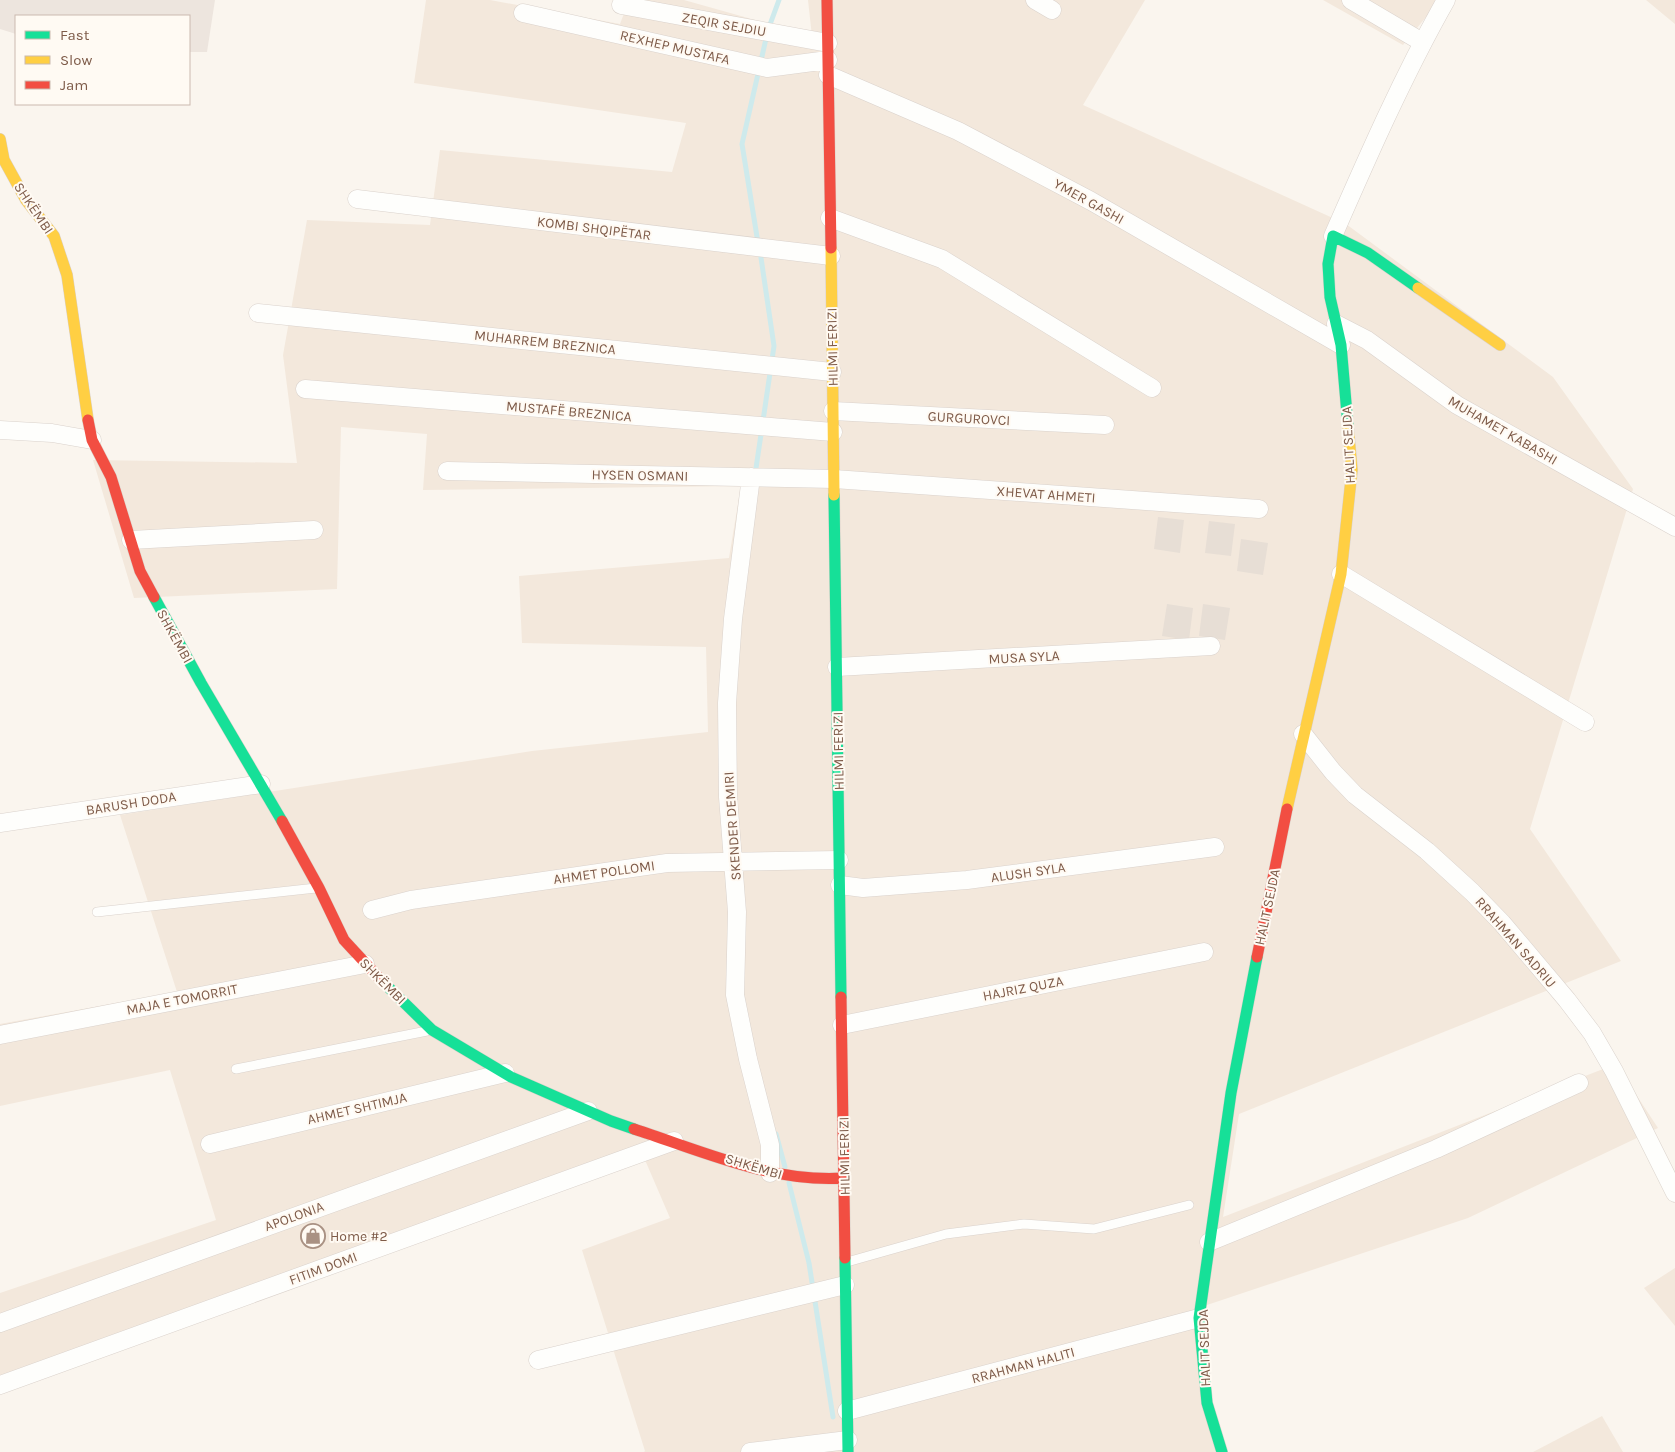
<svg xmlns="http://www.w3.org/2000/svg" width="1675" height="1452" viewBox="0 0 1675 1452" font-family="Karla,sans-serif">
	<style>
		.residential { fill: #f3e8dc }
		.industrial { fill: #ede5de }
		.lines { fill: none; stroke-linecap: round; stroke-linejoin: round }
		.stream { stroke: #ceeaec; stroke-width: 5 }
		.building { fill: #e7ded5 }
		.lane-casing { stroke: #dad2cc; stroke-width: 10 }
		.street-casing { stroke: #dad2cc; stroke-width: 19 }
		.fast-casing { stroke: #dad1ca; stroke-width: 12 }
		.slow-casing { stroke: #dad1ca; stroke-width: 12 }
		.jam-casing { stroke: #dad1ca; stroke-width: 12 }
		.lane { stroke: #fefefc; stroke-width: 9 }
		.street { stroke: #fefefc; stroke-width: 18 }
		.fast { stroke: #16e098; stroke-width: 11 }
		.slow { stroke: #ffcf43; stroke-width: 11 }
		.jam { stroke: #f24e42; stroke-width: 11 }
		.labels { text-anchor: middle; stroke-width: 4; stroke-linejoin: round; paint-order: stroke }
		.street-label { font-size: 14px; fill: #7e5b49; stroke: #fffaf3 }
		.poi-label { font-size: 14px; fill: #7e5b49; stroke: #fffaf3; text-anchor: start }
	</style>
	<rect width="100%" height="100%" fill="#faf5ee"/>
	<path class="residential" d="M 426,0 L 490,0 L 620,24 L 629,0 L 684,0 L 812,36 L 808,0 L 1145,0 L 1083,105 L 1346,224 L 1553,377 L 1633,489 L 1530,829 L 1621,961 L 1239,1114 L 1223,1217 L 1616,1064 L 1658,1128 L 1468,1218 L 1207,1305 L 1208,1392 L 1227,1452 L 644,1452 L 645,1451 L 582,1250 L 670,1218 L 639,1146 L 0,1382 L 0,1293 L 216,1220 L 170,1070 L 0,1106 L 0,1024 L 177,992 L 120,815 L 532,751 L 708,732 L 706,647 L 522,643 L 519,576 L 729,558 L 741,486 L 423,490 L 427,434 L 341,427 L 337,589 L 134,598 L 93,460 L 297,463 L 283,355 L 307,220 L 430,225 L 440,150 L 672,172 L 686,123 L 414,83 Z
		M 1323,0 L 1440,0 L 1403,45 Z
		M 1646,0 L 1675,0 L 1675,24 Z
		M 1675,1268 L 1675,1326 L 1644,1288 Z
		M 1602,1416 L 1623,1452 L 1533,1452 Z"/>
	<path class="industrial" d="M 0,0 L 215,0 L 207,52 L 189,52 L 189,16 L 16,16 L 16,34 L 0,29 Z"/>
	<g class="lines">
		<path class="stream" d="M 758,243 L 742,144 L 768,30 L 779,0
			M 755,475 L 774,346 L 760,251
			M 776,1134 L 785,1167
			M 789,1183 L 809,1263 L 833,1417"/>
	</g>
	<path class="building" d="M 1158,517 L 1184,520 L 1180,553 L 1154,549 Z
		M 1209,521 L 1235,524 L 1231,556 L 1205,553 Z
		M 1241,539 L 1268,543 L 1263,575 L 1237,571 Z
		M 1167,604 L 1193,608 L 1189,640 L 1162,636 Z
		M 1203,604 L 1230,608 L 1225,640 L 1199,636 Z"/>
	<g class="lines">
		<defs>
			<path id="lane" d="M 97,912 L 316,888
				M 236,1069 L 427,1031
				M 847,1262 L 946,1234 L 1024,1224 L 1094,1229 L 1189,1205"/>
			<path id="street" d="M 1035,0 L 1052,10
				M 1351,0 L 1422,42
				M 621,5 L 828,43
				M 523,13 L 767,68 L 828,60
				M 828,75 L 958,131 L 1091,201 L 1341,345
				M 357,199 L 831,256
				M 830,218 L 942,259 L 1152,388
				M 1333,236 C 1368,156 1403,76 1446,0
				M 258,313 L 832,372
				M 1336,324 L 1367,340 L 1457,405 L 1675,527
				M 305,389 L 833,432
				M 833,411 L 1105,425
				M 0,430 L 52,433 L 92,440
				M 447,471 L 834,479 L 1259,509
				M 751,477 L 733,619 L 727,703 L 728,797 L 737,912 L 735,995 L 748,1059 L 770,1145 L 770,1173
				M 131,540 L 314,530
				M 1341,574 L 1585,722
				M 837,667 L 1211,646
				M 1303,734 L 1333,772 L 1355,795 L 1427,851 L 1472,892 L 1502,923 L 1567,1000 L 1592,1033 L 1614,1071 L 1675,1193
				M 0,823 L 261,784
				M 840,885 L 863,888 L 967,880 L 1215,847
				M 372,910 L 411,900 L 667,863 L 839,860
				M 842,1025 L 1204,952
				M 0,1035 L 365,964
				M 210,1144 L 505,1073
				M 1209,1242 L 1436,1149 L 1579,1083
				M 0,1323 L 588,1111
				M 538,1360 L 845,1285
				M 0,1385 L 674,1141
				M 847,1411 L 1199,1318
				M 750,1452 L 848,1440"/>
			<path id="fast" d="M 1348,426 L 1341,345 L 1330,297 L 1328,264 L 1333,236 L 1368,253 L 1418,288
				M 834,495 L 841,997
				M 154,597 L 201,683 L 282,821
				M 381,980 L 432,1030 L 511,1077 L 611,1121 L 634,1129
				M 845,1258 L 848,1452
				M 1222,1452 L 1207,1403 L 1199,1318 L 1231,1093 L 1257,957"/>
			<path id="slow" d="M 0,139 L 4,160 L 26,200 L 54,236 L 67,275 L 88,420
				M 831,248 L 834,495
				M 1418,288 L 1500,345
				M 1287,809 L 1341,574 L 1352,470 L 1348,426"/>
			<path id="jam" d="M 827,0 L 831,248
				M 88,420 L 92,440 L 111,477 L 140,571 L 154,597
				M 282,821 L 319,888 L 344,940 L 381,980
				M 1257,957 L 1287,809
				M 841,997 L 845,1258
				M 634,1129 C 702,1151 772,1183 844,1178"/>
		</defs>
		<use href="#lane" class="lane-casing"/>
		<use href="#street" class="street-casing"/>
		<use href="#fast" class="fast-casing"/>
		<use href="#slow" class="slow-casing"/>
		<use href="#jam" class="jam-casing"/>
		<use href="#lane" class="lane"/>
		<use href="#street" class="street"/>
		<use href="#fast" class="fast"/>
		<use href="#slow" class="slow"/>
		<use href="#jam" class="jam"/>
	</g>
	<defs>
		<symbol id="shop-ring" viewBox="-11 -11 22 22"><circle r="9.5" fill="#fffaf3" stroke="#a99183" stroke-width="1.5"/><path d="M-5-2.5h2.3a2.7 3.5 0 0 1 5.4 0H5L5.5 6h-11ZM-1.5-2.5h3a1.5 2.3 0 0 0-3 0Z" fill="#a99183"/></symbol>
	</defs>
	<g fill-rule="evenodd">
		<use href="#shop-ring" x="299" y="1222" width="28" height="28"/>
	</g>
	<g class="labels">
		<g class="street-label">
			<text transform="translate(724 24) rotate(10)" y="5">ZEQIR SEJDIU</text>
			<text transform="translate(675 47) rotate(13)" y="5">REXHEP MUSTAFA</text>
			<text transform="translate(1089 201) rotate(29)" y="5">YMER GASHI</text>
			<text transform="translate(34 208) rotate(56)" y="5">SHKËMBI</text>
			<text transform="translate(594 228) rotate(7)" y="5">KOMBI SHQIPËTAR</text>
			<text transform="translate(545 342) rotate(6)" y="5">MUHARREM BREZNICA</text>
			<text transform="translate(832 347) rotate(-91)" y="5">HILMI FERIZI</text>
			<text transform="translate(569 411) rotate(5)" y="5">MUSTAFË BREZNICA</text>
			<text transform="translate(969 418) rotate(3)" y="5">GURGUROVCI</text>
			<text transform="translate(1503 430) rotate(30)" y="5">MUHAMET KABASHI</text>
			<text transform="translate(1348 445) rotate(-93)" y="5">HALIT SEJDA</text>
			<text transform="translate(640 475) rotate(1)" y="5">HYSEN OSMANI</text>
			<text transform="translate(1046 494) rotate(4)" y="5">XHEVAT AHMETI</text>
			<text transform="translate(175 636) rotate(61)" y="5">SHKËMBI</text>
			<text transform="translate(1024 657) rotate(-3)" y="5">MUSA SYLA</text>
			<text transform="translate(838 751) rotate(-91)" y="5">HILMI FERIZI</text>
			<text transform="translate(131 803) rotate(-9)" y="5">BARUSH DODA</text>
			<text transform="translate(732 826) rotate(-94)" y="5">SKENDER DEMIRI</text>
			<text transform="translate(604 872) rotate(-8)" y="5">AHMET POLLOMI</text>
			<text transform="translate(1028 872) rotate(-8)" y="5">ALUSH SYLA</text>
			<text transform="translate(1267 907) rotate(-78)" y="5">HALIT SEJDA</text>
			<text transform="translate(1516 942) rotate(49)" y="5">RRAHMAN SADRIU</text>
			<text transform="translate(383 981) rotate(45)" y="5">SHKËMBI</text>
			<text transform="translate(1023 988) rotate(-11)" y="5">HAJRIZ QUZA</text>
			<text transform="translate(182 999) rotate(-11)" y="5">MAJA E TOMORRIT</text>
			<text transform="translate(357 1108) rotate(-13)" y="5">AHMET SHTIMJA</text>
			<text transform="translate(844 1156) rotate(-91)" y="5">HILMI FERIZI</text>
			<text transform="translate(754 1166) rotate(17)" y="5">SHKËMBI</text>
			<text transform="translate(294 1216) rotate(-20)" y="5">APOLONIA</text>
			<text transform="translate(323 1268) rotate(-20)" y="5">FITIM DOMI</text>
			<text transform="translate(1204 1348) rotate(-92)" y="5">HALIT SEJDA</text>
			<text transform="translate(1023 1365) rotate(-15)" y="5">RRAHMAN HALITI</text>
		</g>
		<g class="poi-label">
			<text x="330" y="1241">Home #2</text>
		</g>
	</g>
	<rect x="15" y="15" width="175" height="90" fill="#fffaf3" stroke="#cbbaaf"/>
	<rect x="25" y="31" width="25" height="8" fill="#16e098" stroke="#cbbaaf"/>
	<text x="60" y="40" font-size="15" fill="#7e5b49">Fast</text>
	<rect x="25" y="56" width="25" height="8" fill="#ffcf43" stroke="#cbbaaf"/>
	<text x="60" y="65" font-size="15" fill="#7e5b49">Slow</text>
	<rect x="25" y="81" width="25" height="8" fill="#f24e42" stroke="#cbbaaf"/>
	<text x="60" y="90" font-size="15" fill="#7e5b49">Jam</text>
</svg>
